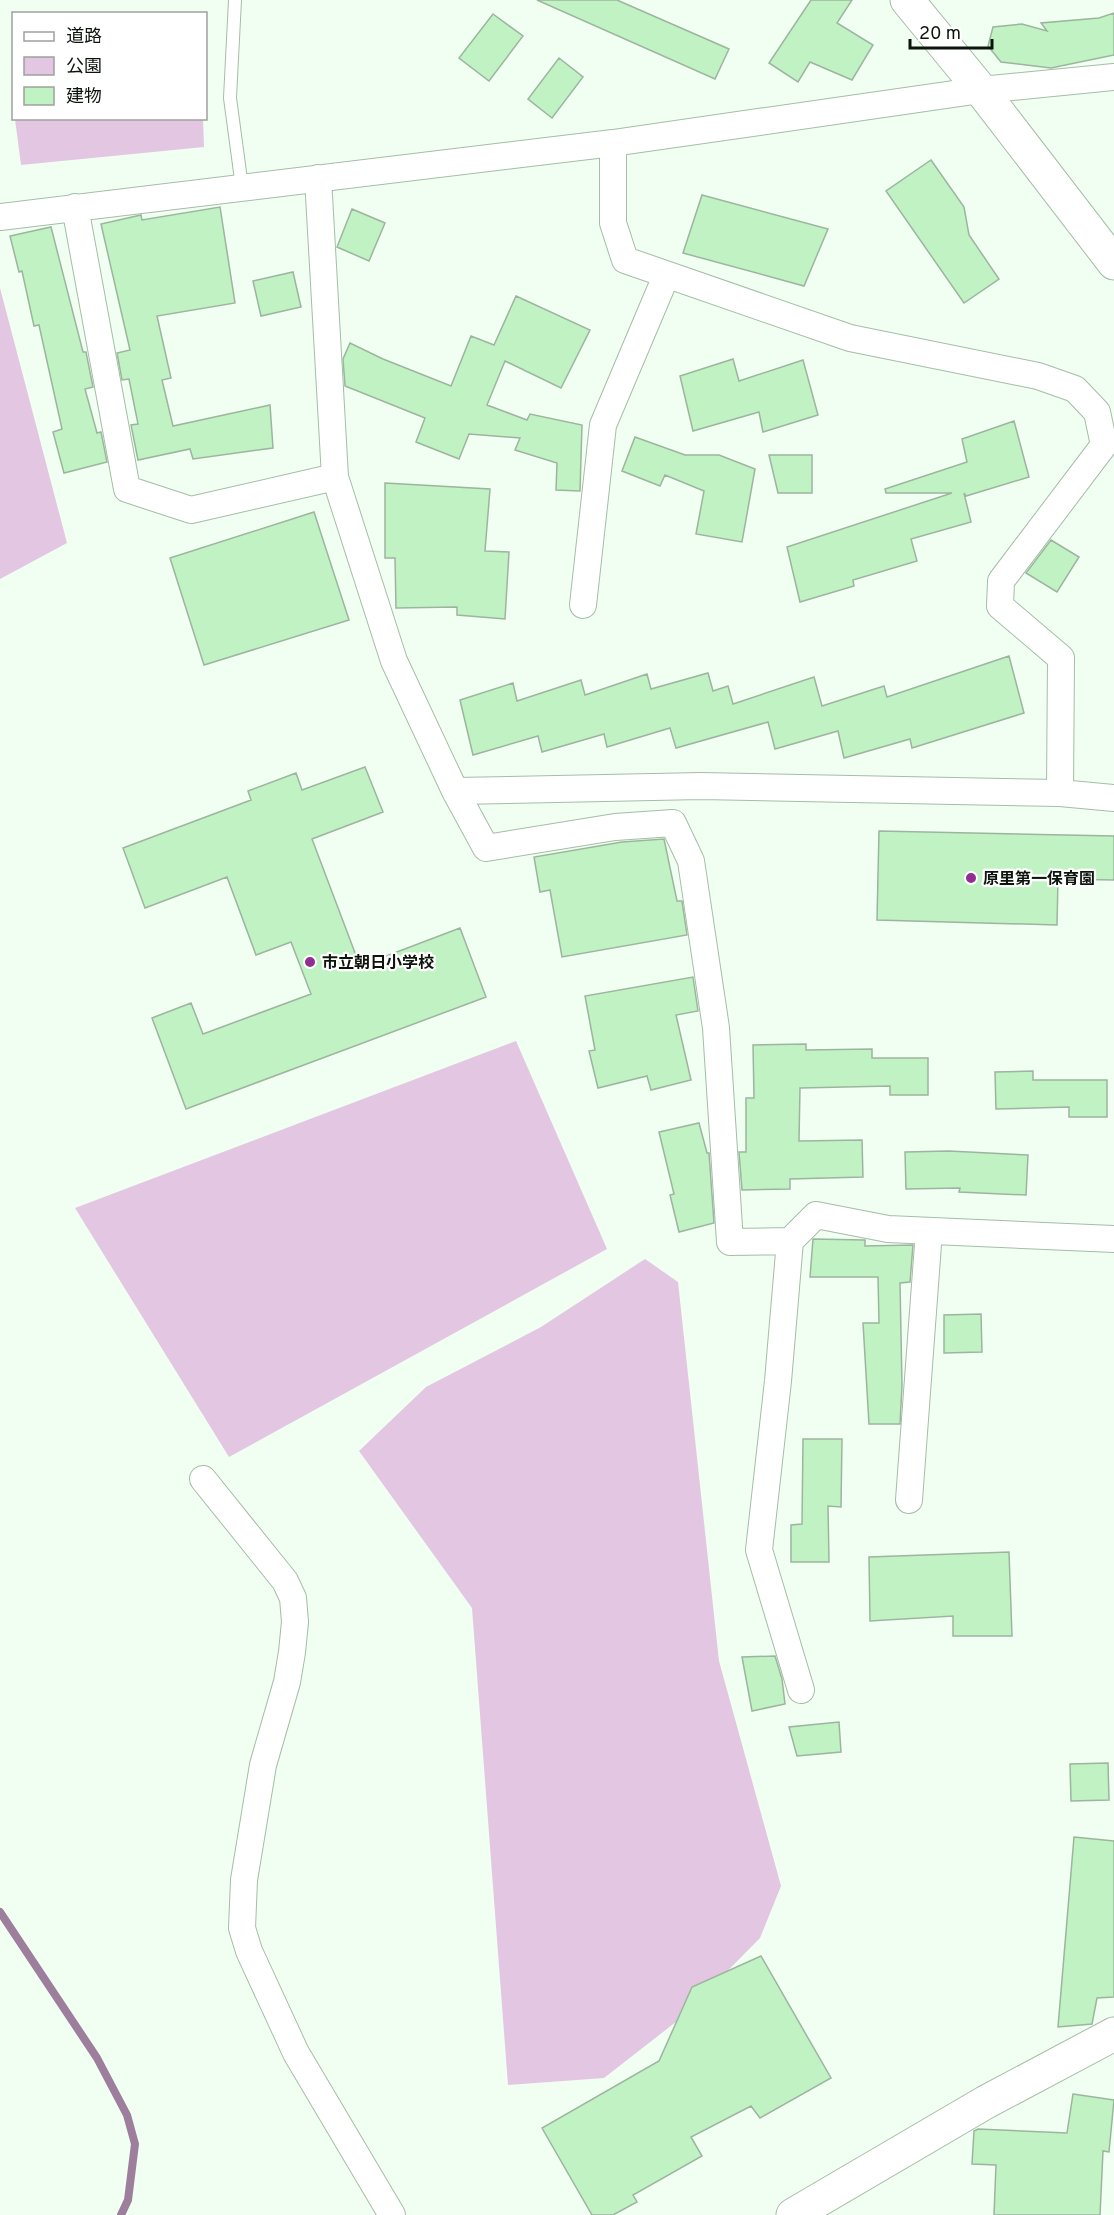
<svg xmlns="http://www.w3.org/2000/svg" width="1114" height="2215" viewBox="0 0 1114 2215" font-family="Overpass,'Noto Sans JP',sans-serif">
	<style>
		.green { fill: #e3c6e2 }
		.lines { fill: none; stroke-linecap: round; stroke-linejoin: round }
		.stream { stroke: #9d7e9c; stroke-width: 8 }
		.building { fill: #c0f2c3; stroke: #9db59f; stroke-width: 1.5 }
		.lane-casing { stroke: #a5bda7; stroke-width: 14 }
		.street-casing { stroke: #a5bda7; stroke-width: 28 }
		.secondary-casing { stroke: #a5bda7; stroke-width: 35 }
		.lane { stroke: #fff; stroke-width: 12 }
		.street { stroke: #fff; stroke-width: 26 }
		.secondary { stroke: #fff; stroke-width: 33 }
		.poi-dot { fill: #922d94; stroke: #fff; stroke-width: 2 }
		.labels { text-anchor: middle; stroke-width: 4.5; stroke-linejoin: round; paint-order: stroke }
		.poi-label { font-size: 16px; font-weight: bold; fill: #0c140c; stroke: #fff; text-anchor: start }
	</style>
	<rect width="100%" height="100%" fill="#f0fff1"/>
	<path class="green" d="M 15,119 L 203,119 L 204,147 L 21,165 Z
		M 0,288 L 67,543 L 0,579 Z
		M 516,1041 L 607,1249 L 229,1457 L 75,1208 Z
		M 645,1259 L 678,1282 L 719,1661 L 781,1886 L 760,1938 L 681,2018 L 604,2078 L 508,2085 L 472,1608 L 359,1451 L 426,1387 L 541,1327 Z"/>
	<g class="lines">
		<path class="stream" d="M 0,1912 L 97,2058 L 127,2115 L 135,2144 L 128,2200 L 121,2215"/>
	</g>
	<path class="building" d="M 537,0 L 617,0 L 729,49 L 715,79 Z
		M 811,0 L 852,0 L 837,23 L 873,45 L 852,80 L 810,62 L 798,82 L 769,63 Z
		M 1114,13 L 1114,55 L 1051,68 L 1001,62 L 988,46 L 993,27 L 1022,24 L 1047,31 L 1041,23 L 1099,18 Z
		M 493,14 L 523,36 L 489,81 L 459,58 Z
		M 559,58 L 583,77 L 552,118 L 528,99 Z
		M 931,160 L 964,207 L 969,235 L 999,279 L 964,303 L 886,191 Z
		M 702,195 L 828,229 L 804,286 L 683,253 Z
		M 220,207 L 235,303 L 157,316 L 171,378 L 162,380 L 173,426 L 270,405 L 273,448 L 193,459 L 190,449 L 138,460 L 131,425 L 138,424 L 129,379 L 122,380 L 117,353 L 130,350 L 101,224 L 141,215 L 142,220 Z
		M 352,209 L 385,223 L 369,261 L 337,247 Z
		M 51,227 L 83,352 L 86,352 L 93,387 L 85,389 L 97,433 L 101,432 L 107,462 L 64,473 L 53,432 L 62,429 L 39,325 L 34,326 L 22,271 L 19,272 L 10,236 Z
		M 293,272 L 301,307 L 261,316 L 253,281 Z
		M 516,296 L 590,330 L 561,388 L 505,361 L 487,405 L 527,420 L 530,414 L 582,425 L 580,491 L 556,490 L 557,463 L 515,450 L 520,438 L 469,434 L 459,459 L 416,442 L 425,418 L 345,386 L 343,359 L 350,343 L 383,359 L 451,386 L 471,336 L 494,345 Z
		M 733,359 L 739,381 L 803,360 L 818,415 L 763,432 L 759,412 L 693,431 L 680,376 Z
		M 1014,421 L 1029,477 L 966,496 L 964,493 L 971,522 L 911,539 L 917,561 L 853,580 L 854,586 L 800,602 L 787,547 L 952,493 L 886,493 L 885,489 L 967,462 L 962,439 Z
		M 635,437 L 685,455 L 719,455 L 755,469 L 742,542 L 696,534 L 704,491 L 665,475 L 660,486 L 622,471 Z
		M 769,455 L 812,455 L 812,493 L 778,493 Z
		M 385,483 L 490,489 L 485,551 L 509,552 L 505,619 L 457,615 L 457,607 L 396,608 L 395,558 L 385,558 Z
		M 314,512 L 349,620 L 204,665 L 170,558 Z
		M 1051,540 L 1079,557 L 1057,592 L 1026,573 Z
		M 1009,656 L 1024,713 L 912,748 L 910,739 L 844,758 L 838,731 L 775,749 L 768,722 L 676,748 L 670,728 L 607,747 L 604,734 L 542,752 L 538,736 L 473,755 L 460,700 L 513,683 L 517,701 L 581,680 L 585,695 L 647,674 L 651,689 L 708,673 L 713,691 L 728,686 L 733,704 L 814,677 L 822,706 L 884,686 L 887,697 Z
		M 365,767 L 383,812 L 312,839 L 360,966 L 460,928 L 486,997 L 186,1109 L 152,1018 L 191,1003 L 203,1034 L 311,994 L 291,942 L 256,955 L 227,877 L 145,908 L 123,848 L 251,800 L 248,791 L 296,773 L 302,790 Z
		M 879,831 L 1114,836 L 1114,880 L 1058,879 L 1057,925 L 877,920 Z
		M 664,839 L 677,901 L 682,901 L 687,935 L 562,957 L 550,890 L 540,892 L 534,857 L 622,842 Z
		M 693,977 L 698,1011 L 676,1015 L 691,1080 L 651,1090 L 647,1076 L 598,1088 L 589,1051 L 595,1050 L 585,996 Z
		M 806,1044 L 806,1050 L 872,1049 L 872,1058 L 928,1058 L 928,1095 L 890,1095 L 890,1086 L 800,1088 L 799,1141 L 862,1140 L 863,1177 L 790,1179 L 790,1189 L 742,1190 L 739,1152 L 746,1152 L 746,1098 L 754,1098 L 753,1045 Z
		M 1033,1071 L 1033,1080 L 1107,1080 L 1107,1117 L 1069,1117 L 1069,1107 L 996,1109 L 995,1072 Z
		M 699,1123 L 707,1153 L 709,1153 L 714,1223 L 679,1232 L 670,1195 L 674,1194 L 659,1132 Z
		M 949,1151 L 1028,1155 L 1026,1195 L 959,1192 L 960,1188 L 906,1189 L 905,1152 Z
		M 813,1239 L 865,1240 L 865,1246 L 913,1245 L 910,1282 L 900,1283 L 902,1386 L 900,1424 L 869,1424 L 863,1323 L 879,1323 L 878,1277 L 810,1277 Z
		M 981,1314 L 982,1352 L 944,1353 L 944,1315 Z
		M 803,1439 L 842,1439 L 841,1507 L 828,1506 L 829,1562 L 791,1562 L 791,1525 L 802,1524 Z
		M 1009,1552 L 1012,1636 L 953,1636 L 953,1616 L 870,1621 L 869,1557 Z
		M 775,1656 L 782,1679 L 785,1704 L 752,1711 L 742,1657 Z
		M 839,1722 L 841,1752 L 797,1756 L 789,1727 Z
		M 1108,1763 L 1109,1800 L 1071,1801 L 1070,1764 Z
		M 1074,1837 L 1114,1841 L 1114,1997 L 1097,1998 L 1092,2024 L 1058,2027 Z
		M 761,1956 L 831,2078 L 760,2118 L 751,2106 L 691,2137 L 702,2156 L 633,2195 L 637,2202 L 613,2215 L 592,2215 L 542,2128 L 659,2061 L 692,1987 Z
		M 1073,2094 L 1114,2100 L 1109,2152 L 1103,2151 L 1100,2215 L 994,2215 L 996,2165 L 972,2164 L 974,2131 L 978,2129 L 1067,2133 Z"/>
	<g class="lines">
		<defs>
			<path id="lane" d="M 235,0 L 230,98 L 242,187"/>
			<path id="street" d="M 613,143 L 613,223 L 625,260 L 850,338 L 1038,376 L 1075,389 L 1097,412 L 1104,445 L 1001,581 L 1000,606 L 1061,658 L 1060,793
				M 318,178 L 335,477 L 394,661 L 455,791 L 486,848 L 615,827 L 673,823 L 691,861 L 716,1028 L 730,1242 L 790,1241
				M 75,207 L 127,489 L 191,510 L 335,477
				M 0,217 L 613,143 L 981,90 L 1114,77
				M 583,605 L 603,425 L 666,276
				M 455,791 L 701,786 L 1060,793 L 1114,798
				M 203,1479 L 285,1581 L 293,1598 L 295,1622 L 292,1652 L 287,1682 L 263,1765 L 244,1880 L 242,1928 L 249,1951 L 296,2053 L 392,2215
				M 909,1500 L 929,1231
				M 801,1690 L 759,1550 L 778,1381 L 790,1241 L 816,1215 L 888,1229 L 1114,1239"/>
			<path id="secondary" d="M 907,0 L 981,90 L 1114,263
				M 793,2215 L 986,2102 L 1114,2034"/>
		</defs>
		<use href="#lane" class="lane-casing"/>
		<use href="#street" class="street-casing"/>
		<use href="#secondary" class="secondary-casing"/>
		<use href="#lane" class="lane"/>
		<use href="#street" class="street"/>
		<use href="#secondary" class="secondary"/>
	</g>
	<g class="poi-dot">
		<circle cx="971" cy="878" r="6"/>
		<circle cx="310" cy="962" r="6"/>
	</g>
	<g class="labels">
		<g class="poi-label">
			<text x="983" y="884">原里第一保育園</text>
			<text x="322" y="968">市立朝日小学校</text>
		</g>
	</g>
	<rect x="12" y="12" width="195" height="108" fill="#ffffff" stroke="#9ea19e" stroke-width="1.5"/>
	<rect x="24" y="32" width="30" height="9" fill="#ffffff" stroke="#9ea19e" stroke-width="1.5"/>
	<text x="66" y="42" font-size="18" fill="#0c140c">道路</text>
	<rect x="24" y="57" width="30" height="18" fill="#e3c6e2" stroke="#9ea19e" stroke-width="1.5"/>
	<text x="66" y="72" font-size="18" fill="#0c140c">公園</text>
	<rect x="24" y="87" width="30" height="18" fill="#c0f2c3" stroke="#9ea19e" stroke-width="1.5"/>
	<text x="66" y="102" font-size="18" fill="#0c140c">建物</text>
	<path d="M910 39v9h82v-9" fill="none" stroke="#0c140c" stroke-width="3"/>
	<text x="919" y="39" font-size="18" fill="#0c140c" stroke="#ffffff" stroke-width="4.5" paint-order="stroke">20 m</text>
</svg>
